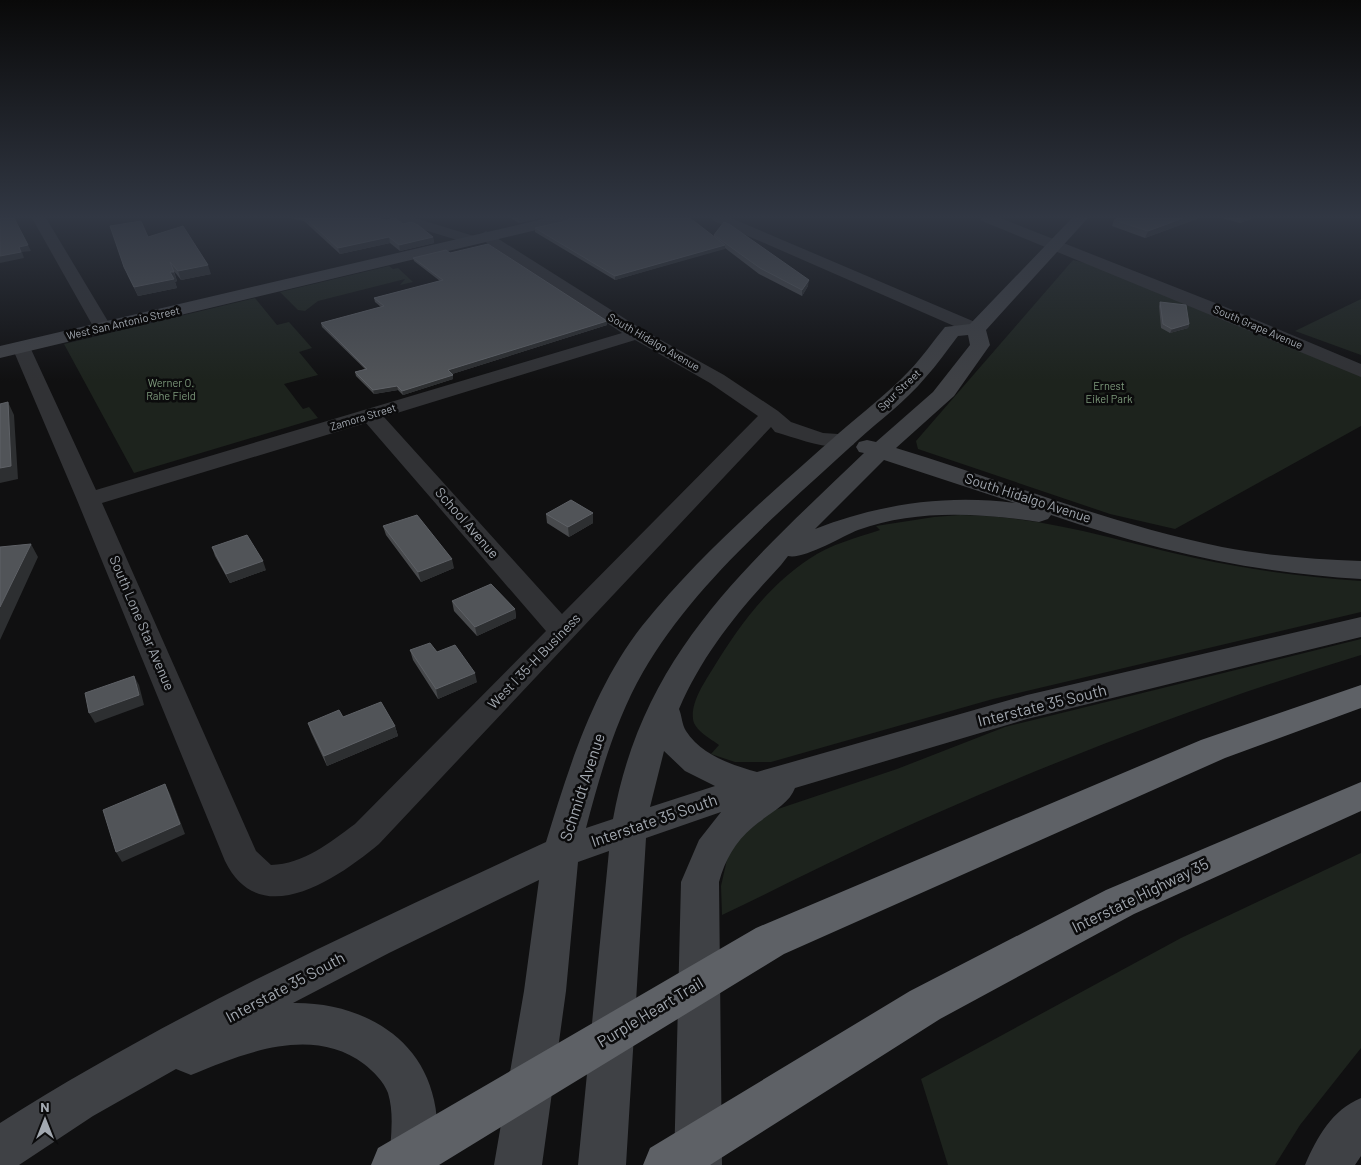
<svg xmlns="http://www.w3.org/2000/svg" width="1361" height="1165" viewBox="0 0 1361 1165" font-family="Barlow,sans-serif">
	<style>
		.green { fill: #1d231d }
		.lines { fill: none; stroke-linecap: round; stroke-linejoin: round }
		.street { fill: #313235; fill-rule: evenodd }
		.secondary { fill: #3f4145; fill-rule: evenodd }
		.highway { fill: #5e6166; fill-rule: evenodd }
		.wall { fill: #484a4d }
		.shaded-wall { fill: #2d2f31 }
		.building { fill: #515458; stroke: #5e6166 }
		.labels { text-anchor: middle; stroke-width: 5; stroke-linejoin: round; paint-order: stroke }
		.far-street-label { font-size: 11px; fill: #a2a8b0; stroke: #0b0b0c }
		.far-park-label { font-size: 11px; fill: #7d997b; stroke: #0b0b0c }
		.street-label { font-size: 14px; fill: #a2a8b0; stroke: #0b0b0c }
		.near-street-label { font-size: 16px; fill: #a2a8b0; stroke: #0b0b0c }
	</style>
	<rect width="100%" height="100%" fill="#101011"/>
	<path class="green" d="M 1073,260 L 1109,269 L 1361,375 L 1361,426 L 1175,529 L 1110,514 L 918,449 L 916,441 Z
		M 389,266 L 393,269 L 398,268 L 413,282 L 400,285 L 405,279 L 318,301 L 305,311 L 298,310 L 280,292 Z
		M 255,298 L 277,325 L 289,322 L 312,348 L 299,352 L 318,375 L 284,384 L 303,409 L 309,407 L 318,418 L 134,473 L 64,344 Z
		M 1361,299 L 1361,355 L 1295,331 Z
		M 960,515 C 1045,516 1114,540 1195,558 C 1250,570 1305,577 1361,581 L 1361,612 L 993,699 L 771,762 L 735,762 L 711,754 L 719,745 C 711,739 694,730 693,719 C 691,702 704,683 712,670 C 738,627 767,587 809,559 C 831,544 856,538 880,530 L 876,526 L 934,517 Z
		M 1361,639 L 1361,655 C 1219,698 1079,751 944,810 C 869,842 795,880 722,915 L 721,886 L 728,855 L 737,840 L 772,811 L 897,769 L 1005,727 Z
		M 1361,853 L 1361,1048 L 1300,1125 L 1275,1165 L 948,1165 L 921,1079 L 1181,938 Z"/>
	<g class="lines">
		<path class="street" d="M 32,218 L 46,218 L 112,328 L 109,332 L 97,332 L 94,328 Z
			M 393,218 L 415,218 L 477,237 L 480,240 L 472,245 L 467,243 L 395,221 Z
			M 712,218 L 731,218 L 982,325 L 985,329 L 982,333 L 970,333 L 714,221 Z
			M 980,218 L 1000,218 L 1223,306 L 1361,364 L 1361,377 L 982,221 Z
			M 486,231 L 643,330 L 724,375 L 778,411 L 791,422 L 823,433 L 853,435 L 856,440 L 853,445 C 826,451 800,439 775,432 L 771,427 L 379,844 C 338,878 260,933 225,861 L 77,500 L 12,347 L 14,343 L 28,343 L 30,347 L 96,490 L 622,333 L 481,239 L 478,236 ZM 635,340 L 710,383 L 758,416 L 562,614 L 384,417 ZM 366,423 L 546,631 L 355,824 C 329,843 304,864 271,865 L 256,851 L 102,503 Z"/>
		<path class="secondary" d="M 547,218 L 574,218 L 566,223 L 0,358 L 0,346 Z
			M 1072,218 L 1088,218 L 986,330 L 990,345 L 954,396 L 896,448 C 1005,481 1110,524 1222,547 C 1268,556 1314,559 1361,561 L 1361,579 C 1252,573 1154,550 1051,515 L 1048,519 L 1039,522 C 980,513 915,509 858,530 C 841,537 803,560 788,556 L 781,565 C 740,609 703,653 679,709 C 682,716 682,725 686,731 C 701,755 732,765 757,772 L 1027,695 L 1361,617 L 1361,637 L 1027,719 L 795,788 C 789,805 766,815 753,827 C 735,842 725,860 719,882 L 722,1165 L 674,1165 L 681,882 L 699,840 L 721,812 L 646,838 L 626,1165 L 578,1165 L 609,851 L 578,862 L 566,991 L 542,1165 L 494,1165 L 524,991 L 539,880 L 389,953 L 293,1003 C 357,1002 420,1034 434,1100 C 439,1121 437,1144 437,1165 L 389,1165 C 390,1142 395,1116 388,1093 C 384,1082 373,1071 364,1064 C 312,1025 244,1053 191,1075 L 176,1069 L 93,1116 L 19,1165 L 0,1165 L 0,1123 C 173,1013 360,928 546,842 C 569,767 593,689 642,626 C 700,554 770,494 839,433 C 862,413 888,393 909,371 C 922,358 933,341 945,327 L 970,324 ZM 968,335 L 970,345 L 933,392 L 876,442 L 867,440 L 859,442 L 856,447 L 859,452 L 864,453 C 748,565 643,652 613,819 L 586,828 C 600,775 615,721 643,672 C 694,583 783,509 858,440 C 880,420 906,401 925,378 C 937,365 947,350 958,336 ZM 884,460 L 1015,503 C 947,494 879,504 815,529 ZM 664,751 L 685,771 L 715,786 L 650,807 Z
			M 1361,1098 L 1361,1156 L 1355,1165 L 1305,1165 C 1317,1137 1332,1110 1361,1098 Z"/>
		<path class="highway" d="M 1361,685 L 1361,708 L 1225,758 L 784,954 L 439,1165 L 371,1165 L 378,1148 L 756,928 L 1201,740 Z
			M 1361,782 L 1361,811 L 1134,914 L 940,1019 L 710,1165 L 643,1165 L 650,1148 L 910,991 L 1106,890 Z"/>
	</g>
	<path class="wall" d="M 290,218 L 377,218 L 403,224 L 433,237 L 434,243 L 400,251 L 390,243 L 340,254 L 304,221 Z
		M 511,218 L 540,218 L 519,223 Z
		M 1199,218 L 1145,238 L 1112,226 L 1114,220 Z
		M 1222,218 L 1253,218 L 1240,223 Z
		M 566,221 L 714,237 L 714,235 L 808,286 L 802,296 L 759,274 L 725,248 L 615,280 L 535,232 L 535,228 Z
		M 110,226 L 148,237 L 211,274 L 181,280 L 174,271 L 177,281 L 175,282 L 177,288 L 138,296 L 128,276 Z
		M 450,253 L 607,321 L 607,325 L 452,374 L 453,375 L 453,379 L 403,395 L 398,390 L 374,394 L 356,376 L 355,372 L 365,369 L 322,327 L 321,323 L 381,307 L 375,302 L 374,298 L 440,281 L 414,261 L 413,258 Z
		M 1160,302 L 1189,324 L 1188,328 L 1170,333 L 1161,328 L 1159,306 Z
		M 546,514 L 593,523 L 569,537 L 547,523 Z
		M 383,526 L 454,568 L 421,582 L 386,535 Z
		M 212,547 L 266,570 L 230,583 L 215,556 Z
		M 452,601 L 515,609 L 516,618 L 477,636 L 454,611 Z
		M 410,650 L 437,652 L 477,682 L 438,699 L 413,660 Z
		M 343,717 L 395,726 L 398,736 L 327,766 L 311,732 L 308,723 Z"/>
	<path class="shaded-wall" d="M 518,218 L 540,218 L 519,223 Z
		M 1183,218 L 1199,218 L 1145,238 L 1148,231 Z
		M 1242,218 L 1253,218 L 1240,223 Z
		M 389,237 L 390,243 L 340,254 L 338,248 Z
		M 433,237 L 434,243 L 400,251 L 399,245 Z
		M 28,245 L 31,251 L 22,252 L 24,258 L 0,263 L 0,256 L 19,247 Z
		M 725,245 L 725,249 L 615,280 L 615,276 Z
		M 170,262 L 177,281 L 175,282 L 177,288 L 138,296 L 134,287 Z
		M 208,265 L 211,274 L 181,280 L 178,271 Z
		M 809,280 L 808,286 L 802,296 L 802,290 Z
		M 607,321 L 607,325 L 449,375 L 448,370 Z
		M 1189,324 L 1188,328 L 1170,333 L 1172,329 Z
		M 453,375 L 453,379 L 403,395 L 402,391 Z
		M 397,386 L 398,390 L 374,394 L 373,390 Z
		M 8,402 L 14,415 L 18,479 L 0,483 L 0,468 Z
		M 593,513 L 593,523 L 569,537 L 568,527 Z
		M 31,544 L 38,557 L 0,640 L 0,607 Z
		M 452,559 L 454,568 L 421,582 L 418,572 Z
		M 263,561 L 266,570 L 230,583 L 226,574 Z
		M 515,609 L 516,618 L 477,636 L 475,627 Z
		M 475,673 L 477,682 L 438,699 L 436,689 Z
		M 134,676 L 139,685 L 144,705 L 95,723 L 89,713 Z
		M 395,726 L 398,736 L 327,766 L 324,756 Z
		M 165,784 L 170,794 L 185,834 L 122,862 L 116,852 Z"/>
	<path class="building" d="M 0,218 L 14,218 L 28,245 L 19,247 L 21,252 L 0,256 Z
		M 305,218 L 377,218 L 386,220 L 395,218 L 403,224 L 411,222 L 418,225 L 433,237 L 399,245 L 389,237 L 338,248 Z
		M 571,218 L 690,218 L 725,245 L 615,276 L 535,228 L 566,221 Z
		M 1119,218 L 1183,218 L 1148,231 L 1114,220 Z
		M 141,221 L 148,237 L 183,226 L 208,265 L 178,271 L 170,262 L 174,272 L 170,272 L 174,279 L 134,287 L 124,267 L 110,226 Z
		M 724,222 L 729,224 L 809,280 L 802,290 L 760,268 L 714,235 Z
		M 488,244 L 607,321 L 448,370 L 453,375 L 402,391 L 397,386 L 373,390 L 355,372 L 367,369 L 321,323 L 384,306 L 374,298 L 443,280 L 413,258 L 446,250 L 450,253 Z
		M 1160,302 L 1186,305 L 1189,324 L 1172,329 L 1163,324 Z
		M 8,402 L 11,466 L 0,468 L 0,404 Z
		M 571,500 L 593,513 L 568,527 L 546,514 Z
		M 417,515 L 452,559 L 418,572 L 383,526 Z
		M 247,535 L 263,561 L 226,574 L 212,547 Z
		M 31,544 L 0,607 L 0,547 Z
		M 491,584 L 515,609 L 475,627 L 452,601 Z
		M 430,643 L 437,652 L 455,645 L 475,673 L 436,689 L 410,650 Z
		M 134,676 L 139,695 L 89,713 L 85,693 Z
		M 381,702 L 395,726 L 324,756 L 308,723 L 339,710 L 343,717 Z
		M 165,784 L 180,824 L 116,852 L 103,810 Z"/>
	<linearGradient id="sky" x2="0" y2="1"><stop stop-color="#090909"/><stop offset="0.57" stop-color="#313743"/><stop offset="1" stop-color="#313743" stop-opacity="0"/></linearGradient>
	<rect width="1361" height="381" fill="url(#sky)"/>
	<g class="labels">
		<g class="far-street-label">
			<text transform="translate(123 323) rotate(-13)" y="4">West San Antonio Street</text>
			<text transform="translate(1258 327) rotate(23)" y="4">South Grape Avenue</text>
			<text transform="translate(654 342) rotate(30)" y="4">South Hidalgo Avenue</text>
			<text transform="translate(899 390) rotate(-44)" y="4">Spur Street</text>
			<text transform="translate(363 417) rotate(-17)" y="4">Zamora Street</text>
		</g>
		<g class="far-park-label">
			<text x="171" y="387">Werner O.<tspan x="171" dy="13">Rahe Field</tspan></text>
			<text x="1109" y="390">Ernest<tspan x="1109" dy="13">Eikel Park</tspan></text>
		</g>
		<g class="street-label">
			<text transform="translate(1028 498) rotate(18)" y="5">South Hidalgo Avenue</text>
			<text transform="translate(467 523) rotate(49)" y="5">School Avenue</text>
			<text transform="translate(142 623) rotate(67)" y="5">South Lone Star Avenue</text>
			<text transform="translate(534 661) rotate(-46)" y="5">West I 35-H Business</text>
		</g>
		<g class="near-street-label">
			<text transform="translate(1042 705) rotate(-14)" y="6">Interstate 35 South</text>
			<text transform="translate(582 787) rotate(-72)" y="6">Schmidt Avenue</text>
			<text transform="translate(654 820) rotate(-19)" y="6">Interstate 35 South</text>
			<text transform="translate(1140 895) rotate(-26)" y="6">Interstate Highway 35</text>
			<text transform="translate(285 987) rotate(-28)" y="6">Interstate 35 South</text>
			<text transform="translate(650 1012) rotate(-31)" y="6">Purple Heart Trail</text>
		</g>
	</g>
	<g transform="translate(45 1120)" stroke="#0b0b0c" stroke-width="4" paint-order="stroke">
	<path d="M0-4L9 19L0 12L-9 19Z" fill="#a2a8b0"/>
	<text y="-8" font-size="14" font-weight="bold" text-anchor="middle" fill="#a2a8b0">N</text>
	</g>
</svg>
